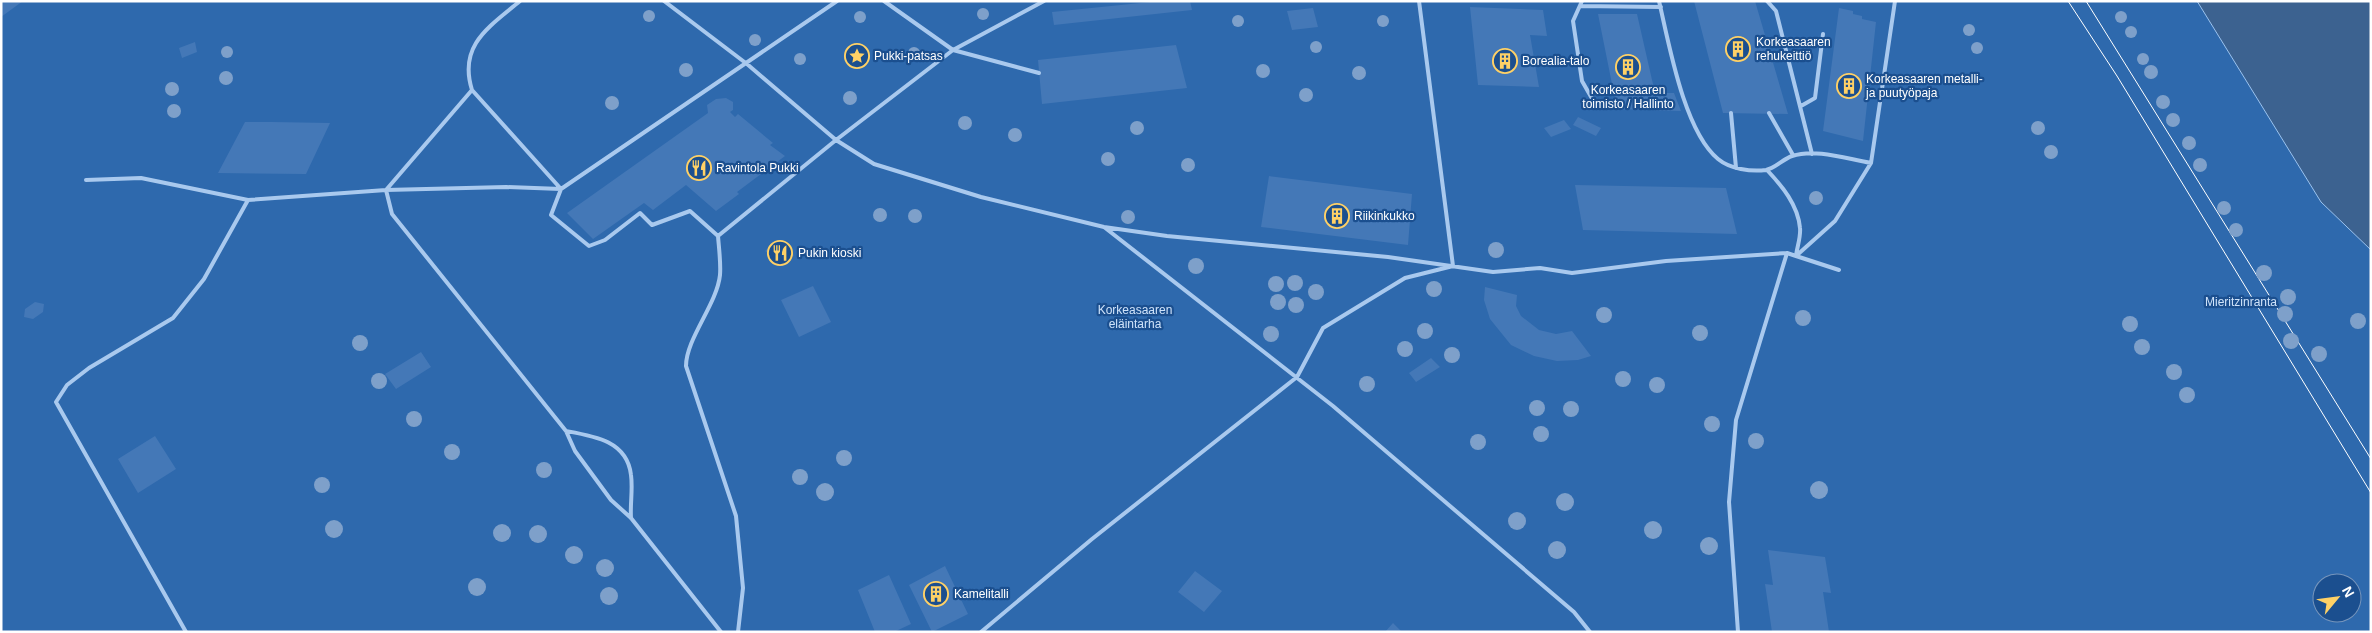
<svg xmlns="http://www.w3.org/2000/svg" width="2372" height="633" viewBox="0 0 2372 633" font-family="Helvetica,sans-serif">
	<style>
		.green { fill: #2e69ad; fill-rule: evenodd }
		.water { fill: #3c6290; stroke: #9cc4f0 }
		.building { fill: #4478b7 }
		.lines { fill: none; stroke-linecap: round; stroke-linejoin: round }
		.lane { stroke: #a9c9ee; stroke-width: 4 }
		.tram { stroke: #fff; stroke-width: 1 }
		.tree { fill: #7ea0ca }
		.labels { text-anchor: middle; stroke-width: 4.5; stroke-linejoin: round; paint-order: stroke }
		.poi-label { font-size: 12px; fill: #fff; stroke: #1b4f8f; text-anchor: start }
		.park-label { font-size: 12px; fill: #cfe3fa; stroke: #1b4f8f }
	</style>
	<rect width="100%" height="100%" fill="#1b4f8f"/>
	<path class="green" d="M 1,1 L 2197,1 L 2321,202 L 2371,250 L 2371,632 L 1,632 ZM 2322,583 L 2352,583 L 2352,613 L 2322,613 Z"/>
	<path class="water" d="M 2197,1 L 2371,1 L 2371,250 L 2321,202 Z"/>
	<path class="building" d="M 1,1 L 23,1 L 1,17 Z
		M 1160,1 L 1190,1 L 1192,10 L 1054,25 L 1052,12 Z
		M 1694,1 L 1755,1 L 1788,114 L 1723,113 Z
		M 1470,7 L 1543,10 L 1547,36 L 1530,35 L 1539,87 L 1478,85 Z
		M 1313,8 L 1318,27 L 1292,30 L 1287,11 Z
		M 1839,8 L 1853,11 L 1853,14 L 1862,16 L 1862,19 L 1876,22 L 1863,141 L 1823,131 Z
		M 1598,14 L 1637,14 L 1655,93 L 1674,93 L 1681,111 L 1617,109 Z
		M 195,42 L 197,52 L 182,58 L 179,48 Z
		M 1176,45 L 1187,88 L 1042,104 L 1038,60 Z
		M 726,98 L 733,102 L 733,110 L 730,112 L 735,117 L 738,114 L 773,143 L 770,145 L 785,156 L 737,192 L 739,194 L 716,211 L 686,185 L 653,210 L 644,203 L 593,239 L 567,213 L 708,113 L 707,105 L 716,99 Z
		M 1578,117 L 1601,128 L 1596,136 L 1573,125 Z
		M 1564,120 L 1571,129 L 1551,137 L 1544,128 Z
		M 245,122 L 272,122 L 330,123 L 306,174 L 218,173 Z
		M 1269,176 L 1412,194 L 1408,245 L 1261,227 Z
		M 1575,185 L 1726,188 L 1737,234 L 1583,230 Z
		M 776,241 L 794,255 L 783,265 L 765,251 Z
		M 813,286 L 831,322 L 799,337 L 781,300 Z
		M 1485,287 L 1517,295 L 1516,306 L 1521,316 L 1539,330 L 1556,334 L 1572,331 L 1591,356 L 1578,360 L 1557,361 L 1534,356 L 1511,345 L 1490,319 L 1484,300 Z
		M 35,302 L 44,304 L 43,312 L 33,319 L 24,317 L 25,309 Z
		M 421,352 L 431,367 L 396,389 L 385,374 Z
		M 1431,358 L 1440,367 L 1416,382 L 1409,373 Z
		M 155,436 L 176,469 L 138,493 L 118,459 Z
		M 1768,550 L 1825,557 L 1831,593 L 1823,592 L 1829,632 L 1772,632 L 1765,584 L 1773,585 Z
		M 945,566 L 968,614 L 932,632 L 909,585 Z
		M 1195,571 L 1222,591 L 1204,612 L 1178,592 Z
		M 889,575 L 911,624 L 894,632 L 875,632 L 858,590 Z
		M 1393,623 L 1402,632 L 1385,632 Z"/>
	<g class="lines">
		<path class="lane" d="M 520,1 C 489,27 458,45 472,90 L 561,189 L 551,215 L 589,246 L 605,240 L 640,213 L 652,225 L 690,211 L 718,236
			M 664,1 L 747,64 L 836,140 L 874,164 L 981,197 L 1104,227 L 1167,236 L 1388,257 L 1493,272 L 1540,268 L 1572,273 L 1666,261 L 1787,253 L 1796,256 L 1835,221 L 1871,163 L 1895,1
			M 1582,1 L 1573,21 L 1582,81 L 1594,102
			M 1659,1 C 1669,44 1684,131 1718,159 C 1730,169 1751,172 1766,170 C 1776,168 1783,159 1792,156 C 1816,148 1847,159 1871,163
			M 1767,1 L 1776,11 L 1812,154
			M 1580,6 L 1661,7
			M 953,50 L 1044,1
			M 953,50 L 1039,73
			M 1801,106 L 1815,98 L 1823,34
			M 1731,113 L 1736,168
			M 1769,113 L 1793,155
			M 1767,170 C 1782,186 1798,205 1800,228 C 1801,237 1797,247 1796,256 L 1839,270
			M 86,180 L 141,178 L 248,200
			M 1104,227 L 1333,406 L 1574,612 L 1590,632
			M 566,431 C 594,436 627,441 631,475 C 633,489 630,504 631,518
			M 186,632 L 56,402 L 67,385 L 89,368 L 173,318 L 204,279 L 248,200 L 386,190 L 472,90
			M 721,632 L 631,518 L 611,500 L 575,451 L 566,431 L 392,214 L 386,190 L 506,187 L 561,189 L 837,1
			M 738,632 L 743,588 L 736,516 L 686,366 C 686,339 717,304 720,275 C 721,263 719,249 718,236 L 836,140 L 953,50 L 884,1
			M 981,632 L 1092,539 L 1297,377 L 1323,328 L 1405,278 L 1453,266 L 1419,1
			M 1738,632 L 1729,502 L 1736,420 L 1787,253"/>
		<path class="tram" d="M 2068,1 L 2117,76 L 2371,493
			M 2086,1 L 2371,459"/>
	</g>
	<g class="tree">
		<circle cx="983" cy="14" r="6"/>
		<circle cx="649" cy="16" r="6"/>
		<circle cx="860" cy="17" r="6"/>
		<circle cx="2121" cy="17" r="6"/>
		<circle cx="1238" cy="21" r="6"/>
		<circle cx="1383" cy="21" r="6"/>
		<circle cx="1969" cy="30" r="6"/>
		<circle cx="2131" cy="32" r="6"/>
		<circle cx="755" cy="40" r="6"/>
		<circle cx="1316" cy="47" r="6"/>
		<circle cx="1977" cy="48" r="6"/>
		<circle cx="227" cy="52" r="6"/>
		<circle cx="914" cy="53" r="6"/>
		<circle cx="800" cy="59" r="6"/>
		<circle cx="2143" cy="59" r="6"/>
		<circle cx="686" cy="70" r="7"/>
		<circle cx="1263" cy="71" r="7"/>
		<circle cx="2151" cy="72" r="7"/>
		<circle cx="1359" cy="73" r="7"/>
		<circle cx="226" cy="78" r="7"/>
		<circle cx="172" cy="89" r="7"/>
		<circle cx="1306" cy="95" r="7"/>
		<circle cx="850" cy="98" r="7"/>
		<circle cx="2163" cy="102" r="7"/>
		<circle cx="612" cy="103" r="7"/>
		<circle cx="174" cy="111" r="7"/>
		<circle cx="2173" cy="120" r="7"/>
		<circle cx="965" cy="123" r="7"/>
		<circle cx="1137" cy="128" r="7"/>
		<circle cx="2038" cy="128" r="7"/>
		<circle cx="1015" cy="135" r="7"/>
		<circle cx="2189" cy="143" r="7"/>
		<circle cx="2051" cy="152" r="7"/>
		<circle cx="1108" cy="159" r="7"/>
		<circle cx="1188" cy="165" r="7"/>
		<circle cx="2200" cy="165" r="7"/>
		<circle cx="1816" cy="198" r="7"/>
		<circle cx="2224" cy="208" r="7"/>
		<circle cx="880" cy="215" r="7"/>
		<circle cx="915" cy="216" r="7"/>
		<circle cx="1128" cy="217" r="7"/>
		<circle cx="2236" cy="230" r="7"/>
		<circle cx="1496" cy="250" r="8"/>
		<circle cx="1196" cy="266" r="8"/>
		<circle cx="2264" cy="273" r="8"/>
		<circle cx="1295" cy="283" r="8"/>
		<circle cx="1276" cy="284" r="8"/>
		<circle cx="1434" cy="289" r="8"/>
		<circle cx="1316" cy="292" r="8"/>
		<circle cx="2288" cy="297" r="8"/>
		<circle cx="1278" cy="302" r="8"/>
		<circle cx="1296" cy="305" r="8"/>
		<circle cx="2285" cy="314" r="8"/>
		<circle cx="1604" cy="315" r="8"/>
		<circle cx="1803" cy="318" r="8"/>
		<circle cx="2358" cy="321" r="8"/>
		<circle cx="2130" cy="324" r="8"/>
		<circle cx="1425" cy="331" r="8"/>
		<circle cx="1700" cy="333" r="8"/>
		<circle cx="1271" cy="334" r="8"/>
		<circle cx="2291" cy="341" r="8"/>
		<circle cx="360" cy="343" r="8"/>
		<circle cx="2142" cy="347" r="8"/>
		<circle cx="1405" cy="349" r="8"/>
		<circle cx="2319" cy="354" r="8"/>
		<circle cx="1452" cy="355" r="8"/>
		<circle cx="2174" cy="372" r="8"/>
		<circle cx="1623" cy="379" r="8"/>
		<circle cx="379" cy="381" r="8"/>
		<circle cx="1367" cy="384" r="8"/>
		<circle cx="1657" cy="385" r="8"/>
		<circle cx="2187" cy="395" r="8"/>
		<circle cx="1537" cy="408" r="8"/>
		<circle cx="1571" cy="409" r="8"/>
		<circle cx="414" cy="419" r="8"/>
		<circle cx="1712" cy="424" r="8"/>
		<circle cx="1541" cy="434" r="8"/>
		<circle cx="1756" cy="441" r="8"/>
		<circle cx="1478" cy="442" r="8"/>
		<circle cx="452" cy="452" r="8"/>
		<circle cx="844" cy="458" r="8"/>
		<circle cx="544" cy="470" r="8"/>
		<circle cx="800" cy="477" r="8"/>
		<circle cx="322" cy="485" r="8"/>
		<circle cx="1819" cy="490" r="9"/>
		<circle cx="825" cy="492" r="9"/>
		<circle cx="1565" cy="502" r="9"/>
		<circle cx="1517" cy="521" r="9"/>
		<circle cx="334" cy="529" r="9"/>
		<circle cx="1653" cy="530" r="9"/>
		<circle cx="502" cy="533" r="9"/>
		<circle cx="538" cy="534" r="9"/>
		<circle cx="1709" cy="546" r="9"/>
		<circle cx="1557" cy="550" r="9"/>
		<circle cx="574" cy="555" r="9"/>
		<circle cx="605" cy="568" r="9"/>
		<circle cx="477" cy="587" r="9"/>
		<circle cx="609" cy="596" r="9"/>
	</g>
	<defs>
		<symbol id="building-ring" viewBox="-11 -11 22 22"><circle r="9.5" fill="#1b4f8f" stroke="#ffd166" stroke-width="1.5"/><path d="M-4-6H4V6H1V3H-1V6H-4ZM-2.5-4.3h1.7v1.8h-1.7ZM.8-4.3h1.7v1.8H.8ZM-2.5-1h1.7V.8h-1.7ZM.8-1h1.7V.8H.8Z" fill="#ffd166"/></symbol>
		<symbol id="sight-ring" viewBox="-11 -11 22 22"><circle r="9.5" fill="#1b4f8f" stroke="#ffd166" stroke-width="1.5"/><path d="M0-6L1.8-2.2L6-1.7L2.9 1.2L3.7 5.4L0 3.3L-3.7 5.4L-2.9 1.2L-6-1.7L-1.8-2.2Z" fill="#ffd166"/></symbol>
		<symbol id="restaurant-ring" viewBox="-11 -11 22 22"><circle r="9.5" fill="#1b4f8f" stroke="#ffd166" stroke-width="1.5"/><path d="M-5-6h1v4h1v-4h1v4h1v-4h1v5L-1.5 .5V6h-2V.5L-5-1ZM5-6V6H3V1.5H1.5Q1.5-4 5-6Z" fill="#ffd166"/></symbol>
	</defs>
	<g fill-rule="evenodd">
		<use href="#building-ring" x="1724" y="35" width="28" height="28"/>
		<use href="#sight-ring" x="843" y="42" width="28" height="28"/>
		<use href="#building-ring" x="1491" y="47" width="28" height="28"/>
		<use href="#building-ring" x="1614" y="53" width="28" height="28"/>
		<use href="#building-ring" x="1835" y="72" width="28" height="28"/>
		<use href="#restaurant-ring" x="685" y="154" width="28" height="28"/>
		<use href="#building-ring" x="1323" y="202" width="28" height="28"/>
		<use href="#restaurant-ring" x="766" y="239" width="28" height="28"/>
		<use href="#building-ring" x="922" y="580" width="28" height="28"/>
	</g>
	<g class="labels">
		<g class="poi-label">
			<text x="1756" y="46">Korkeasaaren<tspan x="1756" dy="14">rehukeittiö</tspan></text>
			<text x="874" y="60">Pukki-patsas</text>
			<text x="1522" y="65">Borealia-talo</text>
			<text x="1866" y="83">Korkeasaaren metalli-<tspan x="1866" dy="14">ja puutyöpaja</tspan></text>
			<text x="1628" y="94" text-anchor="middle">Korkeasaaren<tspan x="1628" dy="14">toimisto / Hallinto</tspan></text>
			<text x="716" y="172">Ravintola Pukki</text>
			<text x="1354" y="220">Riikinkukko</text>
			<text x="798" y="257">Pukin kioski</text>
			<text x="954" y="598">Kamelitalli</text>
		</g>
		<g class="park-label">
			<text x="2241" y="306">Mieritzinranta</text>
			<text x="1135" y="314">Korkeasaaren<tspan x="1135" dy="14">eläintarha</tspan></text>
		</g>
	</g>
	<rect width="2372" height="633" fill="none" stroke="#ffffff" stroke-width="5"/>
	<g transform="translate(2337 598) rotate(61)"><circle r="24" fill="#1b4f8f" stroke="#7695bc"/>
	<path d="M0-4L9 19L0 12L-9 19Z" fill="#ffd166"/>
	<text y="-8" font-size="14" font-weight="bold" text-anchor="middle" fill="#ffffff">N</text>
	</g>
</svg>
